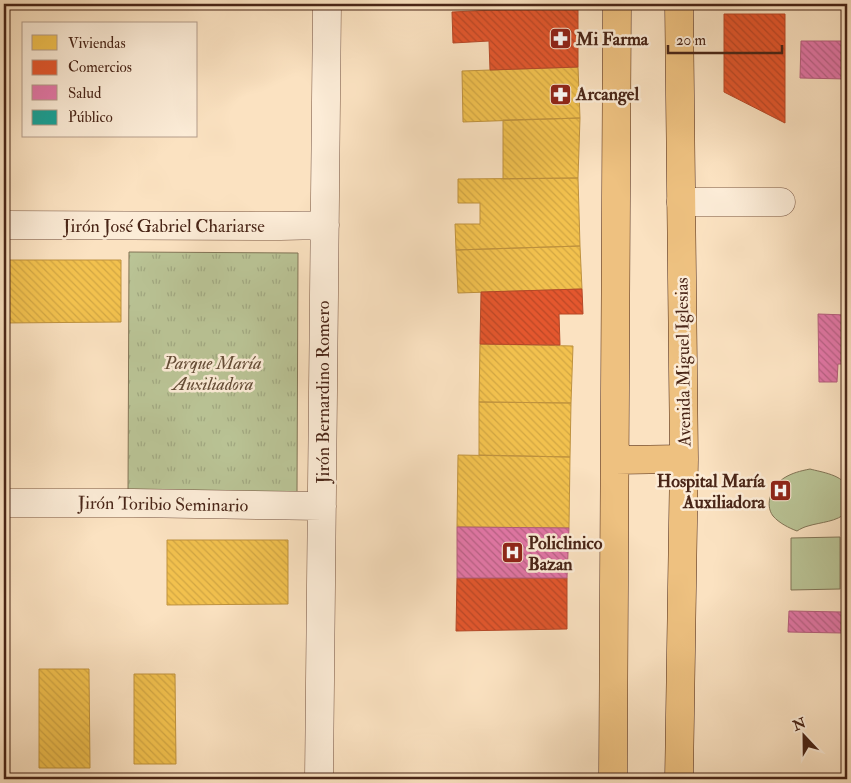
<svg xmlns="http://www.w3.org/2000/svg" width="851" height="783" viewBox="0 0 851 783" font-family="'IM FELL Double Pica',serif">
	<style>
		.park { fill: url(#park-tufts); stroke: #827456 }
		.garden { fill: #bac496; stroke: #827456 }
		.homes { fill: url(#homes-back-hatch); stroke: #bf923e }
		.shops { fill: url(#shops-back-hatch); stroke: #b64827 }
		.health { fill: url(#health-back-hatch); stroke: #b55e7c }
		.public { fill: url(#public-back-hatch); stroke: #267d71 }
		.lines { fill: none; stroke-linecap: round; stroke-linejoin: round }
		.minor-casing { stroke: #765442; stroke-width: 29 }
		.major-casing { stroke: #492517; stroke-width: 29 }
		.minor { stroke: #fcecd7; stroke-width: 28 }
		.major { stroke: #eec180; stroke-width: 28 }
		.labels { text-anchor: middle; stroke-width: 5; stroke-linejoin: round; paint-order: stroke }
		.poi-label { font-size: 18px; font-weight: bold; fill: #492517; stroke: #fcecd7; text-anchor: start }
		.street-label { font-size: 18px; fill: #492517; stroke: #fcecd7 }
		.park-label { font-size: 18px; font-style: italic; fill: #654d37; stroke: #fcecd7 }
	</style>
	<defs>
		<pattern id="park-tufts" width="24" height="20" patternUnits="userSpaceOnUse" patternTransform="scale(1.25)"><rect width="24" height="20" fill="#bac496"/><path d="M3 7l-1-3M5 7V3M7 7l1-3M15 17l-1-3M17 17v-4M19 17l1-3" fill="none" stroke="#a1a881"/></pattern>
		<pattern id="homes-back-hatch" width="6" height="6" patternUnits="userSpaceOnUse" patternTransform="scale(1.25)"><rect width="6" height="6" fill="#f2c14e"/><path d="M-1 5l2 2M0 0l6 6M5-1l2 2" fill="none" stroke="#d1a643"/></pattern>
		<pattern id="shops-back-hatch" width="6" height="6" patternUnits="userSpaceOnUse" patternTransform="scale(1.25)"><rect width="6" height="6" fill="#e4572e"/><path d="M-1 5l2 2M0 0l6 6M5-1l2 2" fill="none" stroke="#bb4826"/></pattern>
		<pattern id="health-back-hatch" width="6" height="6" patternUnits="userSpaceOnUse" patternTransform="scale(1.25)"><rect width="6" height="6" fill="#e377a8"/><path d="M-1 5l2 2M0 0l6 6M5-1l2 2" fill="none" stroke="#ba6188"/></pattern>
		<pattern id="public-back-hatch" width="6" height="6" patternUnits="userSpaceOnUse" patternTransform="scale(1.25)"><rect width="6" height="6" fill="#17a398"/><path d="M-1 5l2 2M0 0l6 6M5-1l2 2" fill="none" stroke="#17857b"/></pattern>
	</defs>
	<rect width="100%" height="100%" fill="#fbe2c1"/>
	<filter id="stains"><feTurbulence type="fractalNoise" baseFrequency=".004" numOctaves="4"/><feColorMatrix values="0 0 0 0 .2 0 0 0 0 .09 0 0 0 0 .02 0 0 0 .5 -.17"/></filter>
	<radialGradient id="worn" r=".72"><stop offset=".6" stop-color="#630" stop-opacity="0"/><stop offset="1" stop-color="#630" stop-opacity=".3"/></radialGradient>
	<path class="park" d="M 129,252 L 298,253 L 297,494 L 128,494 Z"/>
	<path class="garden" d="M 810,469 C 821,472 844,475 847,488 C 849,495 847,505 847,512 C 837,522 821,522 808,526 C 804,527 800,529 797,531 C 789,528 779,523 773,516 C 764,504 772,486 784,478 C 792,473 800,471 810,469 Z
		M 840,537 L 840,589 L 791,590 L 791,538 Z"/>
	<path class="homes" d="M 578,67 L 580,118 L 463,122 L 462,71 Z
		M 580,118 L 578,178 L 503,179 L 503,120 Z
		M 578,178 L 580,246 L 456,250 L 455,224 L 480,224 L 480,203 L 458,203 L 458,179 Z
		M 580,246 L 582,289 L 458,293 L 456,250 Z
		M 4,260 L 121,260 L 121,322 L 4,323 Z
		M 480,344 L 573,346 L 571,403 L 479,402 Z
		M 479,402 L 571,403 L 570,457 L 479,455 Z
		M 458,455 L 570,457 L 569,528 L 457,527 Z
		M 167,540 L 288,540 L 288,604 L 167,605 Z
		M 39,669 L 89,669 L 90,768 L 39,768 Z
		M 134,674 L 175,674 L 176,764 L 134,764 Z"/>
	<path class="shops" d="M 496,4 L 578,4 L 578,6 L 496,10 Z
		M 578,6 L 578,67 L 490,70 L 489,41 L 453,43 L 452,12 Z
		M 724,14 L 785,14 L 785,123 L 724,92 Z
		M 582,289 L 583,314 L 559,314 L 560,345 L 480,344 L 481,292 Z
		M 457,578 L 567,578 L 567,629 L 456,631 Z"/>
	<path class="health" d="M 801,41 L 847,41 L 847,79 L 800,78 Z
		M 843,121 L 847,122 L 847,193 L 842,193 Z
		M 818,314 L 847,315 L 847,364 L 838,364 L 837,382 L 819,382 Z
		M 457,527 L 569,528 L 567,578 L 457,578 Z
		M 789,611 L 843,612 L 842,633 L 788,632 Z"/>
	<path class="public" d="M 847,265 L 847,278 L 841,273 Z"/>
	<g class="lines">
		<defs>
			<path id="minor" d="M 681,202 L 781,202
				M 4,225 L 280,226 L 325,225
				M 4,503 L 133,503 L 322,506
				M 319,779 L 327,4"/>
			<path id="major" d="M 679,4 L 684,459 L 679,779
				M 615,460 L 684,459
				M 613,779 L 617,4"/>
		</defs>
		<use href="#minor" class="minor-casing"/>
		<use href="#major" class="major-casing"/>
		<use href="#minor" class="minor"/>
		<use href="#major" class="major"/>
	</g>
	<defs>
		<symbol id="pharmacy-square" viewBox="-11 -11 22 22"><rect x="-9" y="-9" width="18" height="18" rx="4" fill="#8f2418" stroke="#fcecd7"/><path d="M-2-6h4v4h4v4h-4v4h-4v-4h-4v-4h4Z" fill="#fff"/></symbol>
		<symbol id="hospital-square" viewBox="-11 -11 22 22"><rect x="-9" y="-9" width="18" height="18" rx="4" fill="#8f2418" stroke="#fcecd7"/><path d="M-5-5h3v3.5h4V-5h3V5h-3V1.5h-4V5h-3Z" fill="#fff"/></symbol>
	</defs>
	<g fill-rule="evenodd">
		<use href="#pharmacy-square" x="548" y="26" width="25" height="25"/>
		<use href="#pharmacy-square" x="548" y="82" width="25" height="25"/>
		<use href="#hospital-square" x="768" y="478" width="25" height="25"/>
		<use href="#hospital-square" x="500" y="540" width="25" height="25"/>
	</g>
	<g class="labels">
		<g class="poi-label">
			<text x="576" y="45">Mi Farma</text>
			<text x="576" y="100">Arcangel</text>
			<text x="765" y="487" text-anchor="end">Hospital María<tspan x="765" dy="21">Auxiliadora</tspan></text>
			<text x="528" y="549">Policlinico<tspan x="528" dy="21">Bazan</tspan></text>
		</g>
		<g class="street-label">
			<text x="164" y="232">Jirón José Gabriel Chariarse</text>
			<text transform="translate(683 362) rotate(-91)" y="6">Avenida Miguel Iglesias</text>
			<text transform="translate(323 392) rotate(-90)" y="6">Jirón Bernardino Romero</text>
			<text transform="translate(163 504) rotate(1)" y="6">Jirón Toribio Seminario</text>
		</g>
		<g class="park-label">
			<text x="213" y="369">Parque María<tspan x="213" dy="21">Auxiliadora</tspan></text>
		</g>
	</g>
	<rect width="851" height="783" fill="none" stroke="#fbe2c1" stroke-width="20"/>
	<rect x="5" y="5" width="841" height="773" fill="none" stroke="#492517" stroke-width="2.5"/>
	<rect x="10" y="10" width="831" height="763" fill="none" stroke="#492517"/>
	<rect x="22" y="22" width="175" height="115" fill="#fcecd7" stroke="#b49c8a"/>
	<rect x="32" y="35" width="25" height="15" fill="#f2c14e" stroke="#b49c8a"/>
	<text x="68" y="48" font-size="15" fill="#492517">Viviendas</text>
	<rect x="32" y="60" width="25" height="15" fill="#e4572e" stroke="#b49c8a"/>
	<text x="68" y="72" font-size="15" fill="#492517">Comercios</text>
	<rect x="32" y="85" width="25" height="15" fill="#e377a8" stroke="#b49c8a"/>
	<text x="68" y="98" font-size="15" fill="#492517">Salud</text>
	<rect x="32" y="110" width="25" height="15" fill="#17a398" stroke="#b49c8a"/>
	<text x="68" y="122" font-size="15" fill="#492517">Público</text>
	<g transform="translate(804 736) rotate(338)" stroke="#fcecd7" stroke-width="4" paint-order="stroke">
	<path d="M0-4L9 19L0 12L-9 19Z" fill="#492517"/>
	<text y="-8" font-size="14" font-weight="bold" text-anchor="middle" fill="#492517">N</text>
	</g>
	<path d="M668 45v8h114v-8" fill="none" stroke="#492517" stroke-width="2.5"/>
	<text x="676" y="45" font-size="15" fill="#492517" stroke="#fcecd7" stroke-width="4" paint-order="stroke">20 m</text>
	<rect width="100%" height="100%" filter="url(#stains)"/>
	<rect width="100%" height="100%" fill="url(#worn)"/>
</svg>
